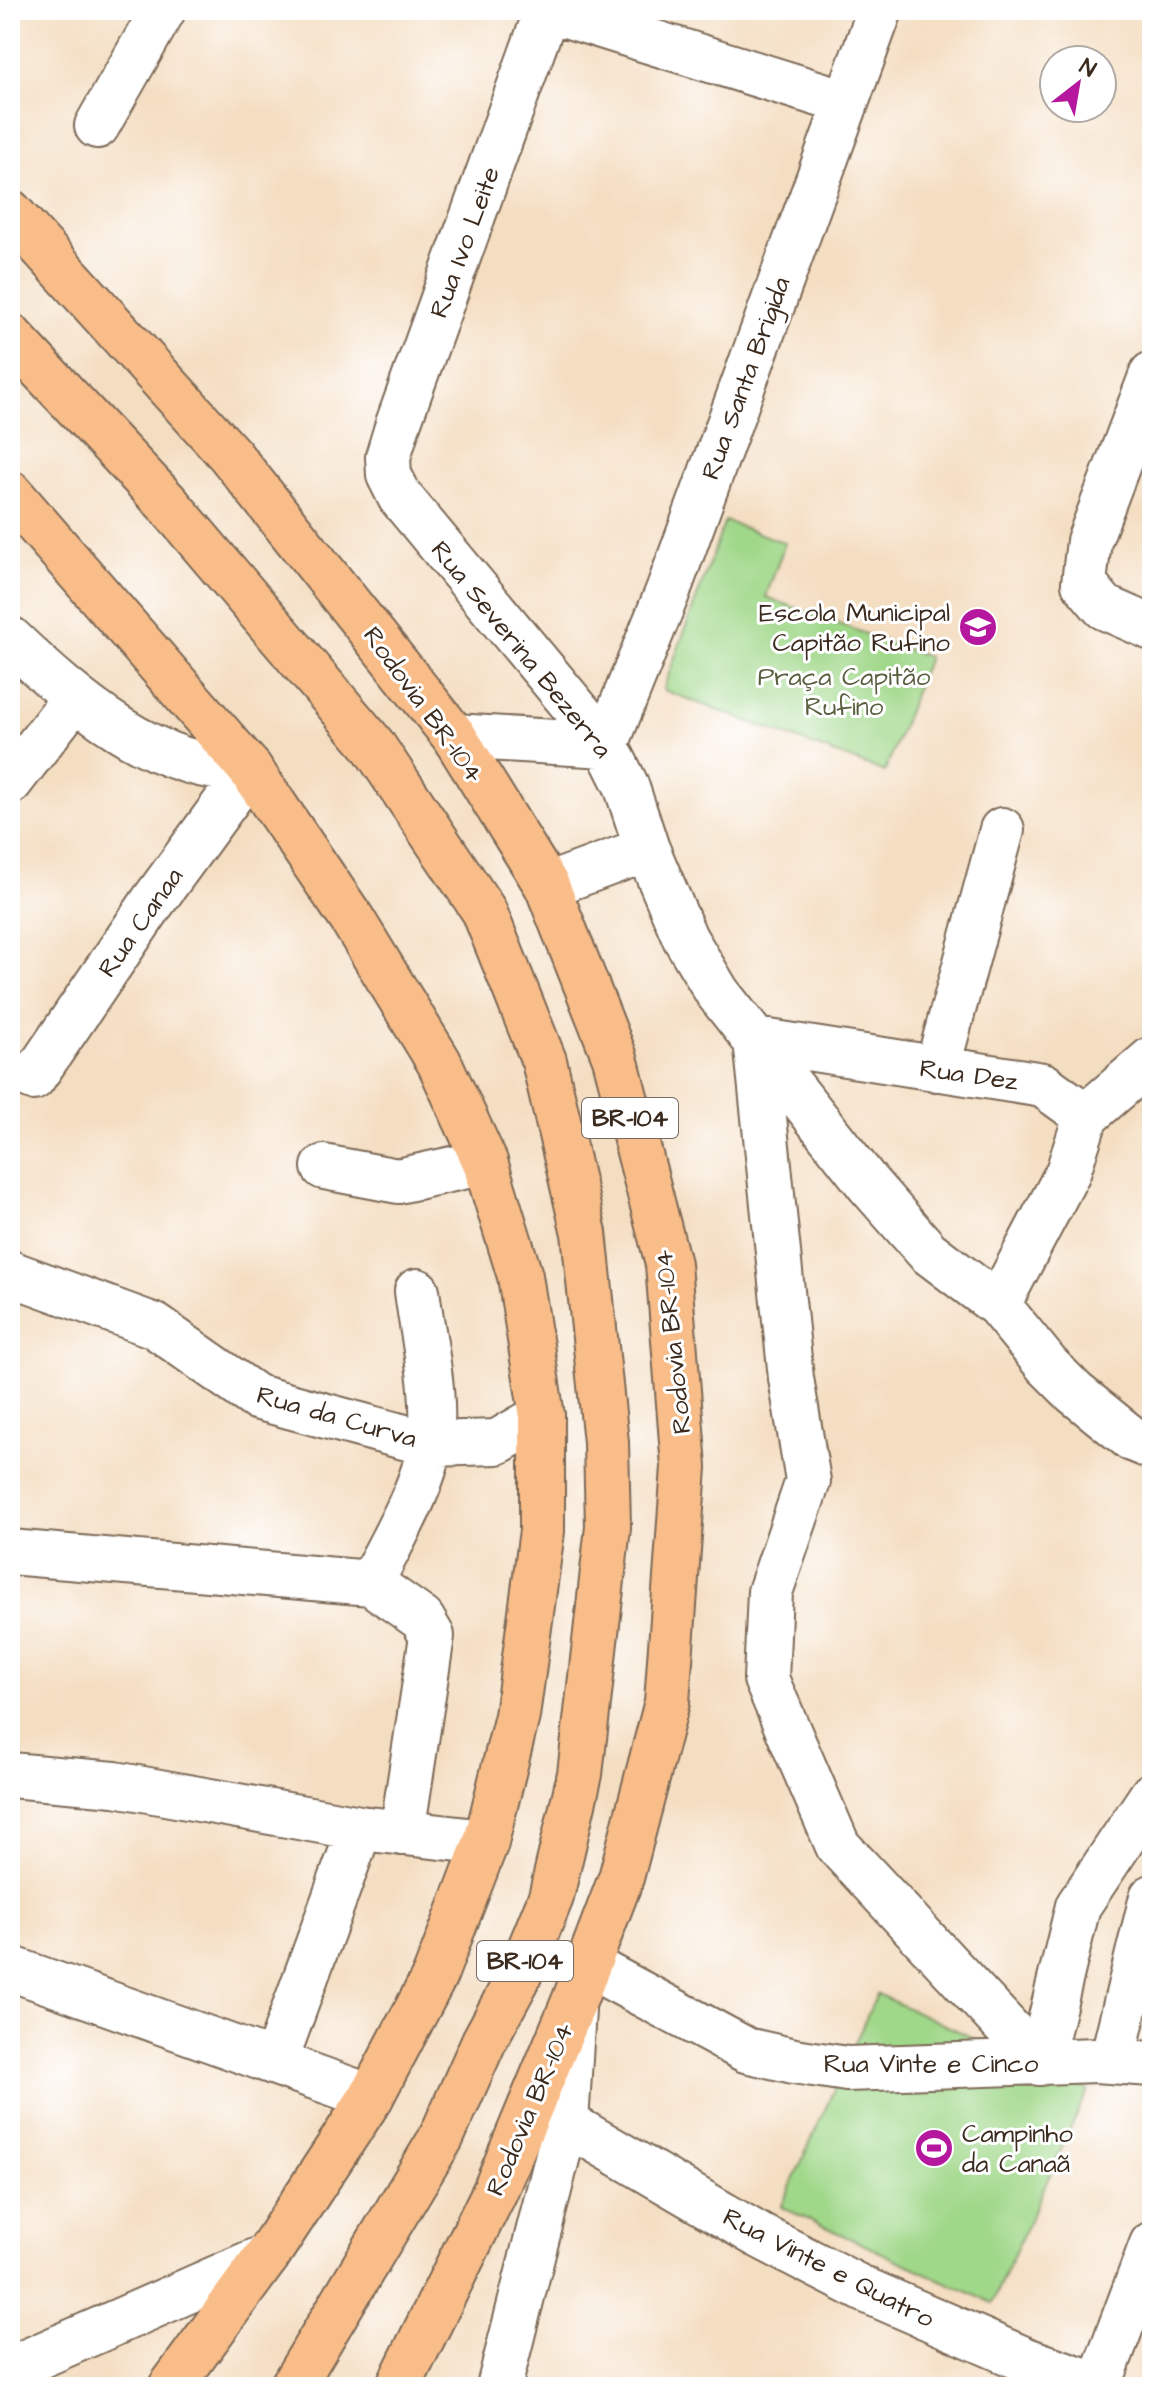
<svg xmlns="http://www.w3.org/2000/svg" width="1162" height="2397" viewBox="0 0 1162 2397" font-family="'Architects Daughter',sans-serif">
	<style>
		.green { fill: #a0d88a; stroke: #6e8154; stroke-width: 2 }
		.lines { fill: none; stroke-linecap: round; stroke-linejoin: round }
		.street-casing { stroke: #7c6957; stroke-width: 48 }
		.highway-casing { stroke: #7c6957; stroke-width: 48 }
		.street { stroke: #fff; stroke-width: 44 }
		.highway { stroke: #f9bd89; stroke-width: 44 }
		.labels { text-anchor: middle; stroke-width: 6; stroke-linejoin: round; paint-order: stroke }
		.shield { fill: #fff; stroke: #766a62; stroke-width: 2 }
		.shield-label { font-size: 24px; font-weight: bold; fill: #3b2a1e }
		.street-label { font-size: 26px; fill: #3b2a1e; stroke: #fff }
		.poi-label { font-size: 26px; fill: #3b2a1e; stroke: #fff; text-anchor: end }
		.park-label { font-size: 26px; fill: #595e3e; stroke: #fff }
	</style>
	<rect width="100%" height="100%" fill="#fff"/>
	<filter id="ink" filterUnits="userSpaceOnUse"><feTurbulence type="fractalNoise" baseFrequency=".0125" numOctaves="2"/><feDisplacementMap in="SourceGraphic" scale="16" xChannelSelector="R" yChannelSelector="G"/><feConvolveMatrix kernelMatrix="1 2 1 2 8 2 1 2 1" color-interpolation-filters="sRGB"/></filter>
	<filter id="wash" filterUnits="userSpaceOnUse"><feTurbulence type="fractalNoise" baseFrequency=".006" numOctaves="4" result="noise"/><feDisplacementMap in="SourceGraphic" scale="32" xChannelSelector="R" yChannelSelector="G"/><feGaussianBlur stdDeviation="1.8" result="paint"/><feColorMatrix in="noise" values="0 0 0 0 0 0 0 0 0 0 0 0 0 0 0 0 0 1.4 0 .05"/><feComposite in="paint" operator="in"/></filter>
	<g filter="url(#wash)">
		<rect width="100%" height="100%" fill="#f4dec2"/>
		<path class="green" d="M 725,521 L 785,543 L 766,597 L 928,657 L 885,772 L 663,690 Z
			M 877,1994 L 1088,2090 L 992,2303 L 781,2207 Z"/>
	</g>
	<g filter="url(#ink)">
		<g class="lines">
			<defs>
				<path id="street" d="M 547,10 L 398,424 L 388,457 L 389,475 L 400,497 L 606,745 L 626,785 L 647,849 L 685,938 L 717,992 L 869,1185 L 928,1252 L 998,1305 L 1047,1365 L 1075,1393 L 1132,1439 L 1152,1447
					M 550,10 L 845,102
					M 97,126 L 163,10
					M 1152,374 L 1089,541 L 1084,583 L 1104,607 L 1152,628
					M 10,639 C 74,700 156,773 250,769
					M 454,736 L 606,745 L 668,591 L 880,10
					M 10,782 L 74,699
					M 547,886 L 647,849
					M 756,1040 L 791,1378 L 808,1481 L 770,1592 L 766,1679 L 838,1846 L 1040,2063
					M 756,1040 L 1043,1085 L 1086,1116 L 1152,1059
					M 937,1069 L 1002,830
					M 33,1078 L 152,903 L 250,769
					M 324,1167 L 398,1181 L 485,1162
					M 10,1273 L 155,1326 L 256,1397 L 430,1444 L 497,1442 L 542,1416
					M 998,1305 L 1068,1172 L 1086,1116
					M 10,1552 L 371,1583
					M 10,1775 L 115,1784 L 360,1828 L 486,1842
					M 402,1833 L 432,1636 L 422,1619 L 371,1583 C 392,1539 421,1494 430,1446 C 438,1397 423,1340 417,1291
					M 588,1965 L 746,2050 L 794,2061 L 847,2069 L 1096,2060 L 1152,2064
					M 10,1968 L 371,2097
					M 1112,2060 L 1152,1897
					M 275,2062 L 360,1828
					M 1040,2063 L 1078,1906 L 1152,1795
					M 566,2123 L 758,2235 L 863,2289 L 1026,2360 L 1103,2387
					M 10,2369 L 267,2256
					M 1099,2385 L 1152,2244
					M 499,2387 L 566,2123 L 573,2010"/>
				<path id="highway" d="M 10,212 L 230,455 L 454,736 L 547,886 L 615,1058 L 668,1264 L 684,1467 L 667,1702 L 621,1878 L 573,2004 L 495,2191 L 398,2387
					M 10,336 L 167,503 L 372,744 L 484,911 L 544,1061 L 584,1233 L 606,1442 L 608,1527 L 580,1774 L 551,1897 L 517,1980 L 484,2041 L 441,2138 L 292,2387
					M 10,493 L 250,769 L 352,919 L 439,1062 L 485,1162 L 520,1276 L 542,1416 L 542,1531 L 517,1716 L 486,1842 L 435,1975 L 371,2097 L 267,2256 L 171,2387"/>
			</defs>
			<use href="#street" class="street-casing"/>
			<use href="#highway" class="highway-casing"/>
			<use href="#street" class="street"/>
			<use href="#highway" class="highway"/>
		</g>
	</g>
	<defs>
		<symbol id="school-disc" viewBox="-11 -11 22 22"><circle r="9.5" fill="#b5179e" stroke="#fff"/><path d="M0-5L7-2L0 1L-7-2ZM-4 1L0 2.5L4 1V4Q0 6-4 4Z" fill="#fff"/></symbol>
		<symbol id="stadium-disc" viewBox="-11 -11 22 22"><circle r="9.5" fill="#b5179e" stroke="#fff"/><path d="M0-5a6.5 5 0 1 0 0 10a6.5 5 0 1 0 0-10ZM-3.5-1.8h7v3.6h-7Z" fill="#fff"/></symbol>
	</defs>
	<g fill-rule="evenodd">
		<use href="#school-disc" x="956" y="605" width="44" height="44"/>
		<use href="#stadium-disc" x="912" y="2126" width="44" height="44"/>
	</g>
	<g class="labels">
		<g class="shield">
			<rect x="582" y="1098" width="96" height="40" rx="6"/>
			<rect x="477" y="1941" width="96" height="40" rx="6"/>
		</g>
		<g class="shield-label">
			<text x="630" y="1126">BR-104</text>
			<text x="525" y="1969">BR-104</text>
		</g>
		<g class="street-label">
			<text transform="translate(464 242) rotate(-70)" y="9">Rua Ivo Leite</text>
			<text transform="translate(745 378) rotate(-70)" y="9">Rua Santa Brigida</text>
			<text transform="translate(522 649) rotate(51)" y="9">Rua Severina Bezerra</text>
			<text transform="translate(424 704) rotate(54)" y="9">Rodovia BR-104</text>
			<text transform="translate(140 922) rotate(-55)" y="9">Rua Canaa</text>
			<text transform="translate(969 1074) rotate(8)" y="9">Rua Dez</text>
			<text transform="translate(672 1342) rotate(-96)" y="9">Rodovia BR-104</text>
			<text transform="translate(337 1416) rotate(16)" y="9">Rua da Curva</text>
			<text x="931" y="2072">Rua Vinte e Cinco</text>
			<text transform="translate(529 2109) rotate(-67)" y="9">Rodovia BR-104</text>
			<text transform="translate(829 2267) rotate(27)" y="9">Rua Vinte e Quatro</text>
		</g>
		<g class="poi-label">
			<text x="950" y="621">Escola Municipal<tspan x="950" dy="30">Capitão Rufino</tspan></text>
			<text x="962" y="2142" text-anchor="start">Campinho<tspan x="962" dy="30">da Canaã</tspan></text>
		</g>
		<g class="park-label">
			<text x="844" y="685">Praça Capitão<tspan x="844" dy="30">Rufino</tspan></text>
		</g>
	</g>
	<rect width="1162" height="2397" fill="none" stroke="#fff" stroke-width="40"/>
	<g transform="translate(1078 84) rotate(31)"><circle r="38" fill="#ffffff" stroke="#b1aaa5" stroke-width="2"/>
	<path d="M0-6L14 30L0 20L-14 30Z" fill="#b5179e"/>
	<text y="-12" font-size="22" font-weight="bold" text-anchor="middle" fill="#3b2a1e">N</text>
	</g>
</svg>
